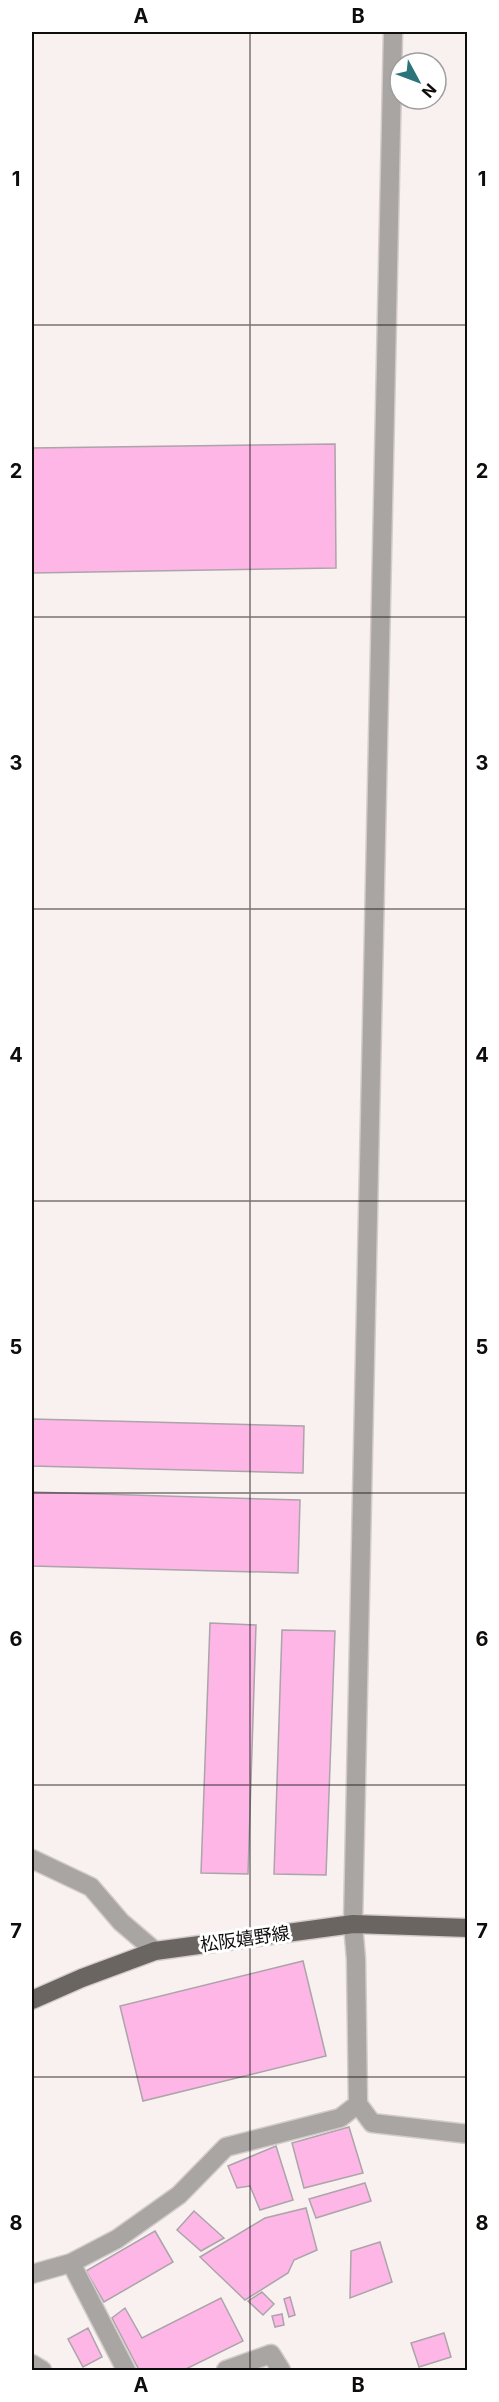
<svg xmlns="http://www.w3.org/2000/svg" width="499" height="2402" viewBox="0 0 499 2402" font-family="Inter,'Noto Sans JP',sans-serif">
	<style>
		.building { fill: #feb6e6; stroke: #aba4a9; stroke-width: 1.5 }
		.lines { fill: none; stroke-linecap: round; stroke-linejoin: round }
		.minor-casing { stroke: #d4cccc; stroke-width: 21 }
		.major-casing { stroke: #d4cccc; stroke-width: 21 }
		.minor { stroke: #a8a5a3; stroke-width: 18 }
		.major { stroke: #6b6562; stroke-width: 18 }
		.grid { fill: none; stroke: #0f0c0c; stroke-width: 1.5; stroke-opacity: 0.55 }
		.labels { text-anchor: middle; stroke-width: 6; stroke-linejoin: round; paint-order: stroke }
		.street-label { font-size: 18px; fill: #0f0c0c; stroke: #fff }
		.neatline { fill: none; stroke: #0f0c0c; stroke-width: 2 }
		.grid-label { font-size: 20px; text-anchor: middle; font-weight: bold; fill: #0f0c0c }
	</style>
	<rect width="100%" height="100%" fill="#f9f0f0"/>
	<path class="building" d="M 335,444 L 336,568 L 32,573 L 32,448 Z
		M 32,1419 L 304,1426 L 303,1473 L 32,1466 Z
		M 32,1492 L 300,1500 L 298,1573 L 32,1566 Z
		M 210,1623 L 256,1625 L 248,1874 L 201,1873 Z
		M 282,1630 L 335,1631 L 326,1875 L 274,1874 Z
		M 303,1961 L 326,2056 L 143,2101 L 120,2006 Z
		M 349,2127 L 363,2173 L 304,2188 L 292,2143 Z
		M 276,2146 L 293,2200 L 260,2210 L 250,2186 L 237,2188 L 228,2166 Z
		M 365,2183 L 371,2201 L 316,2218 L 309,2199 Z
		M 306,2208 L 317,2250 L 294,2260 L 288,2273 L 245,2300 L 200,2257 L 265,2218 Z
		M 194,2211 L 224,2238 L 201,2251 L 177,2230 Z
		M 155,2231 L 173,2262 L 104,2302 L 86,2271 Z
		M 380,2242 L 392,2282 L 350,2298 L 351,2251 Z
		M 262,2292 L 274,2304 L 263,2315 L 248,2301 Z
		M 290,2297 L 295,2315 L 289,2317 L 284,2299 Z
		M 221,2298 L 243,2341 L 184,2370 L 139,2370 L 112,2318 L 125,2308 L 142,2338 Z
		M 282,2314 L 284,2325 L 275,2327 L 272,2316 Z
		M 88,2328 L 102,2357 L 83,2367 L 68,2339 Z
		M 444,2333 L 451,2357 L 419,2367 L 411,2343 Z"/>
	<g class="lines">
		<defs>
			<path id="minor" d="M 393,32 L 353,1924 L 356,1959 L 358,2104 L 372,2123 L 468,2134
				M 32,1859 L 91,1887 L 121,1922 L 155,1951
				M 71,2263 L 126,2370
				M 32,2274 L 71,2263 L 117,2239 L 179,2195 L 226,2147 L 340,2118 L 358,2104
				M 32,2364 L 42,2370
				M 226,2370 L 271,2354 L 281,2370"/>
			<path id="major" d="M 32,2000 L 82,1978 L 155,1951 L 353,1924 L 468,1928"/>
		</defs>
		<use href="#minor" class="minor-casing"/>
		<use href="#major" class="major-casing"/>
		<use href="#minor" class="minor"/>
		<use href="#major" class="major"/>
	</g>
	<path class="grid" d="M 250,32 L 250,2370M 32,325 L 468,325M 32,617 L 468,617M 32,909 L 468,909M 32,1201 L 468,1201M 32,1493 L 468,1493M 32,1785 L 468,1785M 32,2077 L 468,2077"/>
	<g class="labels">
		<g class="street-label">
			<text transform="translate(245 1939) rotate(-8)" y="6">松阪嬉野線</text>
		</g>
	</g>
	<rect width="499" height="2402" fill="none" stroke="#ffffff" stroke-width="66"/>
	<g transform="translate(418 81) rotate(131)"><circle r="28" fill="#ffffff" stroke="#9f9e9e" stroke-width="1.5"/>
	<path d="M0-4.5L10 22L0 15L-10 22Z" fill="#2b747a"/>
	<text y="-9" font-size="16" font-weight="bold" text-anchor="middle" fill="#0f0c0c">N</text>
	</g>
	<rect x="33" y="33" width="433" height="2336" class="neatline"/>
	<g class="grid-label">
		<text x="141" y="23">A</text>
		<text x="358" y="23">B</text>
		<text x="16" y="186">1</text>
		<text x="482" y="186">1</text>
		<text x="16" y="478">2</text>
		<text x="482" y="478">2</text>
		<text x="16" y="770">3</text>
		<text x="482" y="770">3</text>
		<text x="16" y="1062">4</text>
		<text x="482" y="1062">4</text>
		<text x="16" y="1354">5</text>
		<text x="482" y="1354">5</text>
		<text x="16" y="1646">6</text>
		<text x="482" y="1646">6</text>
		<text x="16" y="1938">7</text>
		<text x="482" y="1938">7</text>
		<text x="16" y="2230">8</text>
		<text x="482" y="2230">8</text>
		<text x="141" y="2392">A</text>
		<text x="358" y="2392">B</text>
	</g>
</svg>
